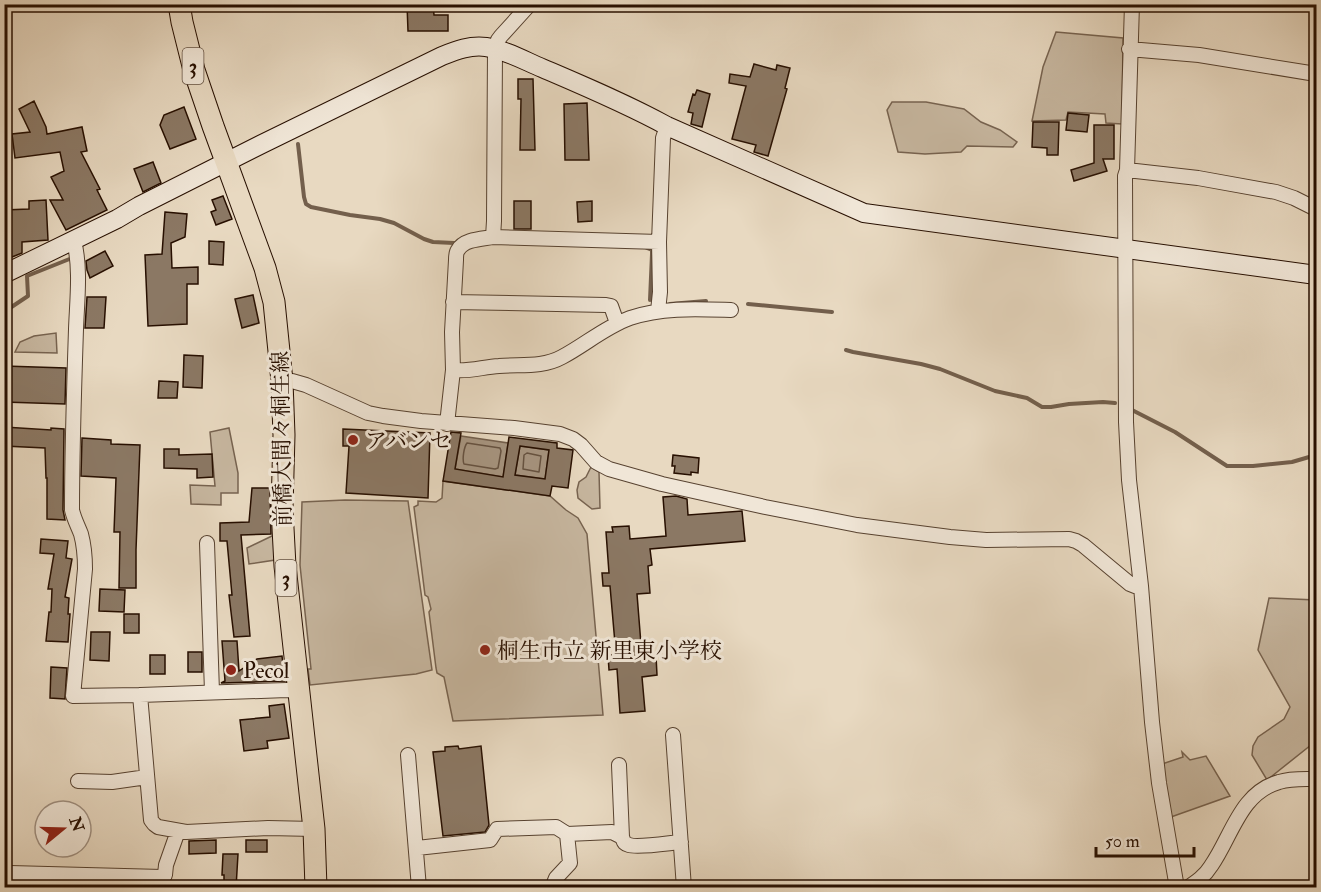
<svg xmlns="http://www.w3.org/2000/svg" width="1321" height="892" viewBox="0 0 1321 892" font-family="'IM FELL Double Pica','Noto Serif JP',serif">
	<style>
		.green { fill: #c7b7a0; stroke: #776350; stroke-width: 1.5 }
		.water { fill: #a6947f; stroke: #735f4c; stroke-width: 1.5 }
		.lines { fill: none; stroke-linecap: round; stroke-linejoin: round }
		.shore { stroke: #665240; stroke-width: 1.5 }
		.stream { stroke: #735f4c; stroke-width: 4 }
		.building { fill: #8b7864; stroke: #270f00; stroke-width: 1.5; fill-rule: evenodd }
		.street-casing { stroke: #574230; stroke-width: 16 }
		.secondary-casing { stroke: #270f00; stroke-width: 20 }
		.primary-casing { stroke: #270f00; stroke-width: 23 }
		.street { stroke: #f0e6d7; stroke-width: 14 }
		.secondary { stroke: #f0e6d7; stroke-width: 18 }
		.primary { stroke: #e8d9c1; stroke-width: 21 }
		.poi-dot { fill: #8f2418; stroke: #f0e6d7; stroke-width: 2 }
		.labels { text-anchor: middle; stroke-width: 6; stroke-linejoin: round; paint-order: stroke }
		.shield { fill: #f0e6d7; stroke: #635040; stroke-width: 1.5 }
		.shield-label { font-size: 21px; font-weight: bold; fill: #270f00 }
		.street-label { font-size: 22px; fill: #270f00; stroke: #f0e6d7 }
		.poi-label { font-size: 22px; fill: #270f00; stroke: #f0e6d7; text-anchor: start }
	</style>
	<rect width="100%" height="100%" fill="#e8d9c1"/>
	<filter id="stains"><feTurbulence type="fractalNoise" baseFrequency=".00333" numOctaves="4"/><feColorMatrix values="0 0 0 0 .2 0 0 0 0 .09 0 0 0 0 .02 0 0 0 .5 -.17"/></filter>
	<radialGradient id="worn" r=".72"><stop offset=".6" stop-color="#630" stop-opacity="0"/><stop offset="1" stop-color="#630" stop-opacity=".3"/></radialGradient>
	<path class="green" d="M 1056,32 L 1123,38 L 1122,124 L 1106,123 L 1105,114 L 1068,112 L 1066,120 L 1032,121 L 1043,67 Z
		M 892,102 L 926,102 L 964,109 L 981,122 L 1000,130 L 1017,142 L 1013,147 L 967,146 L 961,152 L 925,154 L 898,152 L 887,110 Z
		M 56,333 L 57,353 L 15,352 L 20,342 L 34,336 Z
		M 229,428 L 238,473 L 238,493 L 221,493 L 221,505 L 191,504 L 190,485 L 215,486 L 210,432 Z
		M 591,467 L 599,472 L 600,508 L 592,509 L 578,498 L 577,490 L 579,482 L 586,477 Z
		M 443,481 L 550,496 L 566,510 L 578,518 L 587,534 L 603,715 L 453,721 L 444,677 L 437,673 L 436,668 L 429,612 L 431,609 L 428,597 L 425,595 L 414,507 L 418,505 L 418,501 L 436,502 L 442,498 Z
		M 345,500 L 408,501 L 432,670 L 416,674 L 310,685 L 308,669 L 311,669 L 300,565 L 302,502 Z
		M 274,535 L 275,560 L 249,564 L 247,548 Z
		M 1269,598 L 1316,600 L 1316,741 L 1267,780 L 1252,755 L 1253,746 L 1258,737 L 1284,719 L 1290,707 L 1258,650 Z
		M 1182,752 L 1190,760 L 1206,756 L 1230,796 L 1171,817 L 1162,764 L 1183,757 Z"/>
	<path class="water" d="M 461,436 L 508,443 L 503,477 L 455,469 Z
		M 520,446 L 549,450 L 545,479 L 515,475 Z"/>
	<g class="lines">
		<path class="shore" d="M 467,443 L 500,448 L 501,451 L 498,468 L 495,469 L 464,464 C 462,459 464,447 467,443 Z
			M 527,453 L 541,456 L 539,472 L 523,469 L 524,455 Z"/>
		<path class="stream" d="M 298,144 L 304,197 L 306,204 L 311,207 L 350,215 L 380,219 L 394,223 L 424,239 L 433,242 L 454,243
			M 647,248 L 652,250 L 652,254 L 650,300
			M 670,304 L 706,301
			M 748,304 L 832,312
			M 4,312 L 28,296 L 27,276 L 72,258
			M 846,350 L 853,352 L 921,364 L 940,369 L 995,391 L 1027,398 L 1042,407 L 1051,407 L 1069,404 L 1103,402 L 1115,403
			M 1132,410 L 1175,432 L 1227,466 L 1253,466 L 1292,462 L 1316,455"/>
	</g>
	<path class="building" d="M 407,4 L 433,4 L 434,15 L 448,15 L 448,31 L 408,31 Z
		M 754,64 L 776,70 L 777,65 L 790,68 L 785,88 L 787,89 L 768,156 L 754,152 L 756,145 L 732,139 L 746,86 L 729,83 L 730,74 L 750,77 Z
		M 518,79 L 533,79 L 535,150 L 520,150 L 521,99 L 518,99 Z
		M 697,90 L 710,94 L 702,127 L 691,124 L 693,113 L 688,112 L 693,94 L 695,95 Z
		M 34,101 L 46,127 L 47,134 L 82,127 L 87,151 L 81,152 L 100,189 L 97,190 L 107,210 L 66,230 L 50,200 L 63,200 L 51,177 L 64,171 L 60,152 L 15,158 L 12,134 L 30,132 L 19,109 Z
		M 587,103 L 589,160 L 565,160 L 564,104 Z
		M 184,107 L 196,139 L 170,149 L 160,125 L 164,115 Z
		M 1068,113 L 1089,115 L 1087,132 L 1066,130 Z
		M 1033,122 L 1059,122 L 1058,155 L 1047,155 L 1047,148 L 1032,147 Z
		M 1094,125 L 1114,125 L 1114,159 L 1103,159 L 1107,171 L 1074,181 L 1071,170 L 1094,163 Z
		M 153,162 L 161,183 L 143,192 L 134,169 Z
		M 223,196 L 232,219 L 216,225 L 211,212 L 216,210 L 212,200 Z
		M 46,200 L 48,240 L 22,242 L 22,253 L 12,257 L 4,258 L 4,210 L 29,209 L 29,201 Z
		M 514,201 L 531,201 L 531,229 L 514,229 Z
		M 592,201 L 592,221 L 578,222 L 577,202 Z
		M 165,212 L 187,214 L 185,237 L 171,243 L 172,268 L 198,267 L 198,284 L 187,284 L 187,324 L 148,326 L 145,255 L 162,254 Z
		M 209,241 L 224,242 L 223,265 L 209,264 Z
		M 105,251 L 113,266 L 90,278 L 87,270 L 86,261 Z
		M 253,295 L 259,323 L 242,328 L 235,299 Z
		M 87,297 L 106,297 L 104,328 L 85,328 Z
		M 184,355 L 203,356 L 202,388 L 183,387 Z
		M 4,366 L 66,368 L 65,404 L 4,402 Z
		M 159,381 L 178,382 L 177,398 L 158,398 Z
		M 4,427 L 51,430 L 51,428 L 64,429 L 63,510 L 65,520 L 47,519 L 47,478 L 46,478 L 45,448 L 4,446 Z
		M 343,429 L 430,433 L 428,498 L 346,493 L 349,446 L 343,446 Z
		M 451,432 L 461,433 L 455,469 L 503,477 L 509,437 L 557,443 L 557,448 L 573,450 L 568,488 L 552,486 L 550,496 L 443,481 ZM 520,446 L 549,450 L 545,479 L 515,475 Z
		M 82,438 L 111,440 L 111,444 L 140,445 L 136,550 L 136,588 L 119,588 L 120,532 L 114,532 L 116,478 L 81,476 Z
		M 164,449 L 179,449 L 179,455 L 212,454 L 213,477 L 197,478 L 197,469 L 164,468 Z
		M 673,455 L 699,458 L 698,473 L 691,472 L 691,475 L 674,473 L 675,466 L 672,466 Z
		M 252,488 L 270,488 L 271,534 L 241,535 L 250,636 L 234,637 L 229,595 L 232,595 L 227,541 L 220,541 L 220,523 L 249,522 Z
		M 676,496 L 687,499 L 688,515 L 742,511 L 745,541 L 650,549 L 652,565 L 648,566 L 650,593 L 637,594 L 642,657 L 656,656 L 657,675 L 642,677 L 645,711 L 620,713 L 617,669 L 609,670 L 608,655 L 616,655 L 610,586 L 603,586 L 602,573 L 609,573 L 606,532 L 613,532 L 612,527 L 629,526 L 630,539 L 666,536 L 663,497 Z
		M 41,539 L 68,541 L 66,558 L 72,559 L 65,597 L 69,598 L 68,614 L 70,614 L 68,642 L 46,641 L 49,612 L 51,612 L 52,589 L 48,589 L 54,554 L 40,553 Z
		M 100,589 L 125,590 L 124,612 L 99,611 Z
		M 124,614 L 139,614 L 139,633 L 124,633 Z
		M 91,632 L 110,632 L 109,661 L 90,660 Z
		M 222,641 L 237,641 L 239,671 L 257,659 L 282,656 L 285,681 L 221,683 L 225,681 Z
		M 188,652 L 202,652 L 202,672 L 188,672 Z
		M 150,655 L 165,655 L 165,674 L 150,674 Z
		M 51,667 L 67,668 L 65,699 L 50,698 Z
		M 284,704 L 289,738 L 267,741 L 268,748 L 244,751 L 240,720 L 270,717 L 269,706 Z
		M 458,746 L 459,749 L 481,746 L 489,825 L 485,832 L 443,836 L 433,752 L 445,751 L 445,747 Z
		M 216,840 L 216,853 L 189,854 L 189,841 Z
		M 246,840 L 267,840 L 267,852 L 246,852 Z
		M 223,854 L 238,854 L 236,888 L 224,888 L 224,875 L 222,875 Z"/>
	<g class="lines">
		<defs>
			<path id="street" d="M 1132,4 L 1127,170 L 1125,176 L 1126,422 L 1129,480 L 1141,586 L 1152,722 L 1159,783 L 1177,888
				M 1129,49 L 1199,55 L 1316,74
				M 1127,170 L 1198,178 L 1276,192 L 1294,198 L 1316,209
				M 493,237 L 494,221 L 495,49 L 498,40 L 501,36 L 530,4
				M 74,241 C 81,268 77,301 76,329 C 74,389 72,450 72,510 C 74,519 78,526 81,534 C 84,545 85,557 85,569 L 73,696 L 140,695 L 287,690 L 298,691
				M 453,302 L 606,305 L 611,306 L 617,323
				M 658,311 L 660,292 L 659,242 L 663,138 L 667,126
				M 453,370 C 468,372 483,367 499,366 C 520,364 542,368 562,357 C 585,345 605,327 630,318 C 662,307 698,309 731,310
				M 282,381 L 292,381 L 306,385 L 368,413 L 383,416 L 421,421 L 514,428 L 560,434 L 573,439 L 581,445 L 596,462 L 609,469 L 662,484 L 765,507 L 857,525 L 950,537 L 986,540 L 1069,539 L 1076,541 L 1083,545 L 1130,584 L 1135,586 L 1141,586
				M 447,424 L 453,370 L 452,332 L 456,260 C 456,257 456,252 458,250 C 464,239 482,239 493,237 L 659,242
				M 207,543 L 212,692
				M 140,695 L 151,820 L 154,824 L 158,827 L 186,832 L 268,828 L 314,829
				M 673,735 L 684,888
				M 408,755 L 419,888
				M 619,765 L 622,837
				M 78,781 L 112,782 L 147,777
				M 417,848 L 490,840 L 497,829 L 556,827 L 567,834 L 612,832 L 622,837 C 624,842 623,843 629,845 C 638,848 669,843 681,842
				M 10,873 L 162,877 L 165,875 L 166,865 L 178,831
				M 552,888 L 556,878 L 570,863 L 567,834
				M 1187,888 C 1196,882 1205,876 1211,866 C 1232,836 1240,793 1279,782 C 1291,778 1305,779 1316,779"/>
			<path id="secondary" d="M 4,274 L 117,219 L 139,206 L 262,144 L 442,56 C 457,50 470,45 486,47 C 506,50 525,61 542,68 C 584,86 627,104 667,126 L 864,213 L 1316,275"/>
			<path id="primary" d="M 179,4 L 182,22 L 194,70 L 213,126 L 265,268 L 274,302 L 282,381 L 284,435 L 282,509 L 285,566 L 314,829 L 316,888"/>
		</defs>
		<use href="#street" class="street-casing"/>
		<use href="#secondary" class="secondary-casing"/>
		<use href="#primary" class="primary-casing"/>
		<use href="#street" class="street"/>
		<use href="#secondary" class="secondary"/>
		<use href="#primary" class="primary"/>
	</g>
	<g class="poi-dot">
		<circle cx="353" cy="440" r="6"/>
		<circle cx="485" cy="650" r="6"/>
		<circle cx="231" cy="670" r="6"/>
	</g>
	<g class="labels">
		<g class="shield">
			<rect x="182.5" y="48" width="21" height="36" rx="4.5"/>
			<rect x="275.5" y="560" width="21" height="36" rx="4.5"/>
		</g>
		<g class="shield-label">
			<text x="193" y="73">3</text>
			<text x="286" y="585">3</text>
		</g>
		<g class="street-label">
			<text transform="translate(281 439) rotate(-91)" y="8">前橋大間々桐生線</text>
		</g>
		<g class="poi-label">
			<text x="365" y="448">アバンセ</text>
			<text x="497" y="658">桐生市立 新里東小学校</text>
			<text x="243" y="678">Pecol</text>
		</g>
	</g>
	<rect width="1321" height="892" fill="none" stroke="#e8d9c1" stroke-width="24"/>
	<rect x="6" y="6" width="1309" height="880" fill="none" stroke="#270f00" stroke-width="3"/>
	<rect x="12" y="12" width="1297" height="868" fill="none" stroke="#270f00" stroke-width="1.5"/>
	<g transform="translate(63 829) rotate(71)"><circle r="28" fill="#f0e6d7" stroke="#a09081" stroke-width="1.5"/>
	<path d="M0-4.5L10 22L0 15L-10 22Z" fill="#8f2418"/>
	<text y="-9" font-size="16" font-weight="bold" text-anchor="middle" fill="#270f00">N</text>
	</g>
	<path d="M1096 847v9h98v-9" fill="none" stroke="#270f00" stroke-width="3"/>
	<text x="1105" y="847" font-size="18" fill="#270f00" stroke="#f0e6d7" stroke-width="4.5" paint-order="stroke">50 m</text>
	<rect width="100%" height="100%" filter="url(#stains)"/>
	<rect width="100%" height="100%" fill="url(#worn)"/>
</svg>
